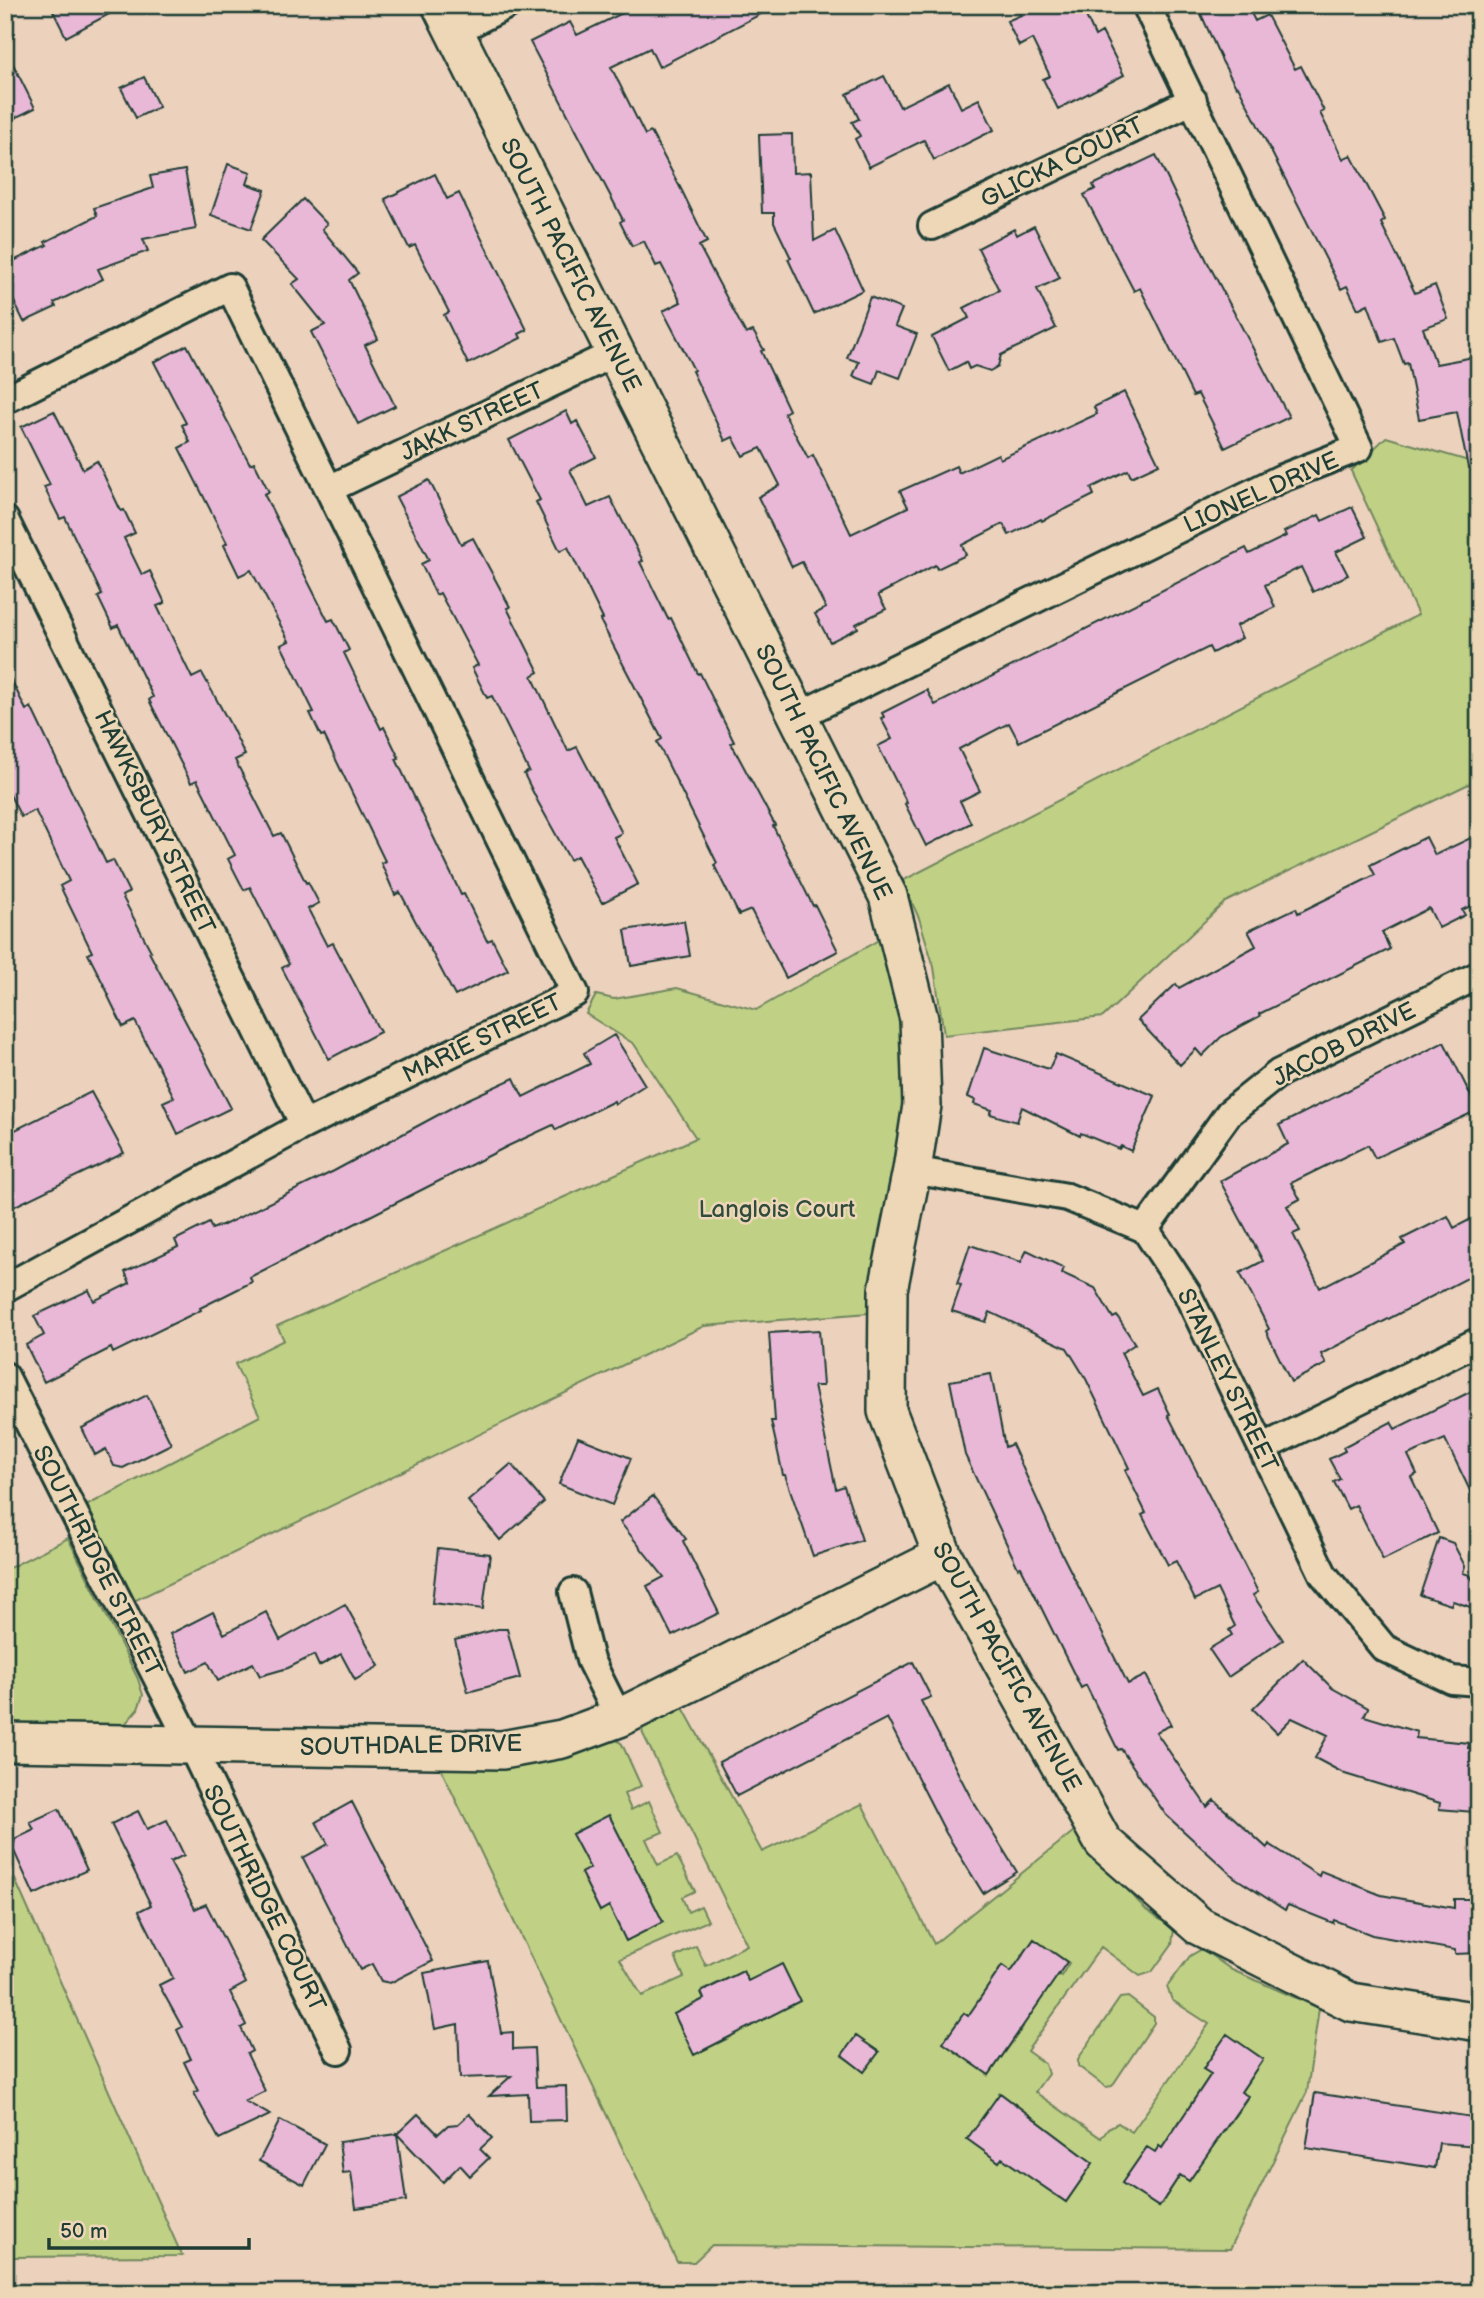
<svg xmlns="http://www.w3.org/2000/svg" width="1484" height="2298" viewBox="0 0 1484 2298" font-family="'Balsamiq Sans',sans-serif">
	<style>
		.green { fill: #c0d186; stroke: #70875d; stroke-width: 2; fill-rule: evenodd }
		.building { fill: #eab8d7; stroke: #1f3d34; stroke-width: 2 }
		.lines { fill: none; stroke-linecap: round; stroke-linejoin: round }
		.street-casing { stroke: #1f3d34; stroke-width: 32 }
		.secondary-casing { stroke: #1f3d34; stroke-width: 42 }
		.street { stroke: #edd7b6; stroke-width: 26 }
		.secondary { stroke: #edd7b6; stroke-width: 37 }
		.labels { text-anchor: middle; stroke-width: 5; stroke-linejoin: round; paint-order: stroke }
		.street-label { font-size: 24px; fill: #1f3d34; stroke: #edd7b6 }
		.park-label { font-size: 24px; fill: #2f4c3c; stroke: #edd7b6 }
	</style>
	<rect width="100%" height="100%" fill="#ecd1bd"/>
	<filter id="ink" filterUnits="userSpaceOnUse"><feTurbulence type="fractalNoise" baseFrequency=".0143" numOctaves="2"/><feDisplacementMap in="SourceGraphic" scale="14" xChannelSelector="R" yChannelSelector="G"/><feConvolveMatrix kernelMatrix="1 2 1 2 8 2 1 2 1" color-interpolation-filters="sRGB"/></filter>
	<g filter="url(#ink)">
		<path class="green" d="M 1386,437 L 1479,464 L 1479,779 L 1225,902 L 1103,1017 L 944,1035 L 934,967 L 919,918 L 902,881 L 1418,615 L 1351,471 Z
			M 884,937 L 901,1000 L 906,1078 L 901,1129 L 869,1313 L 704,1326 L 134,1601 L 86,1506 L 260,1416 L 235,1364 L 284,1340 L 277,1326 L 696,1138 L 634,1044 L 586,1014 L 596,995 L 614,999 L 677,988 L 756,1010 Z
			M 68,1538 L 138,1679 L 143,1695 L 138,1709 L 126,1723 L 106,1729 L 5,1726 L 5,1570 Z
			M 681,1704 L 762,1852 L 862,1804 L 934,1944 L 1074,1831 L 1146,1910 L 1174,1929 L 1172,1944 L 1152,1972 L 1140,1976 L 1101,1947 L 1027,2051 L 1045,2064 L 1048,2074 L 1035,2092 L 1101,2138 L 1108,2128 L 1118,2123 L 1132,2132 L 1209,2024 L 1172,2000 L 1167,1987 L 1190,1956 L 1202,1949 L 1232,1970 L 1319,2008 L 1307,2092 L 1230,2249 L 712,2245 L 694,2262 L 677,2262 L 440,1767 L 613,1737 L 622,1744 L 641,1786 L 624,1794 L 631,1810 L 649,1801 L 663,1832 L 646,1839 L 658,1865 L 677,1856 L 695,1891 L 682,1897 L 688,1912 L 701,1906 L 708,1921 L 620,1959 L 642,1996 L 684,1977 L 675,1957 L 696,1946 L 706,1966 L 747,1945 L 643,1734 L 641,1724 ZM 609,1815 L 663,1922 L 626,1941 L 609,1906 L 600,1911 L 581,1873 L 590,1868 L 572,1834 ZM 1034,1939 L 1069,1963 L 1061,1976 L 1058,1974 L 1014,2020 L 1023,2027 L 989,2075 L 965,2014 L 973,2019 L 979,2000 L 1002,1966 L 1011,1972 ZM 743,1971 L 748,1981 L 727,2028 L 731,2037 L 694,2055 L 674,2014 L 704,1999 L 701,1991 ZM 1227,2035 L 1263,2059 L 1241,2092 L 1248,2097 L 1224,2132 L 1189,2107 L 1211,2074 L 1203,2069 ZM 856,2036 L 879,2052 L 864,2071 L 842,2056 ZM 1003,2095 L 1093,2163 L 1066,2202 L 1002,2158 L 999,2161 ZM 1178,2124 L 1212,2146 L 1190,2180 L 1180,2175 L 1159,2207 L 1122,2183 L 1146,2148 L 1155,2152 L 1159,2146 L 1162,2148 Z
			M 5,1857 L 182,2256 L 5,2257 Z
			M 1128,1997 L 1154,2017 L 1154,2023 L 1112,2086 L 1106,2087 L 1078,2066 L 1078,2059 L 1120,1998 Z"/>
		<path class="building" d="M 50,5 L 126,5 L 66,37 Z
			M 639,5 L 778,5 L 659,67 L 650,48 L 611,67 L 645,135 L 651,132 L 682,191 L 707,242 L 699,246 L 746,334 L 753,331 L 764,350 L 761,351 L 789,410 L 784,413 L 808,458 L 813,455 L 851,534 L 908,507 L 900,491 L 956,466 L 959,473 L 998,454 L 1000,459 L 1097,414 L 1094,407 L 1124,392 L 1159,464 L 1131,477 L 1128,470 L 1091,488 L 1094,495 L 1042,521 L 1041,519 L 1009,535 L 1003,524 L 962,545 L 966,555 L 937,569 L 935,565 L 878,595 L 886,609 L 856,624 L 858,628 L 830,642 L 815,614 L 826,608 L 802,562 L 792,567 L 758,497 L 780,485 L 761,448 L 743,456 L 733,437 L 725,441 L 692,371 L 694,370 L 663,311 L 681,302 L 661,264 L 656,266 L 644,241 L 632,246 L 620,222 L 623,220 L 530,42 L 570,22 L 577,35 Z
			M 1016,5 L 1081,5 L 1095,36 L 1102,32 L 1124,75 L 1058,109 L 1043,79 L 1050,76 L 1032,39 L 1019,46 L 1007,21 L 1021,15 Z
			M 1197,5 L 1247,5 L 1255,21 L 1267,15 L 1295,69 L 1301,66 L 1324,111 L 1320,113 L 1343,159 L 1351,155 L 1385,220 L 1381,223 L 1415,293 L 1435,285 L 1448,319 L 1423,328 L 1436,364 L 1479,356 L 1479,467 L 1468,468 L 1457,412 L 1419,419 L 1408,363 L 1404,364 L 1394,338 L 1382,342 L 1368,304 L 1358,309 L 1347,286 L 1341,289 L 1238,86 L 1236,87 L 1222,61 Z
			M 5,48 L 35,108 L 5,123 Z
			M 884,76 L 900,107 L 949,83 L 961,108 L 979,99 L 994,130 L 934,160 L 924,140 L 869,167 L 855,139 L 860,136 L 852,122 L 859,119 L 847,94 Z
			M 144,77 L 159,107 L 136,118 L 121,88 Z
			M 792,134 L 793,173 L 811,172 L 814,241 L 835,230 L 863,290 L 814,314 L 788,259 L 791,258 L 774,223 L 774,213 L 762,213 L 759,135 Z
			M 1156,155 L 1207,261 L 1289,417 L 1225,448 L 1198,394 L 1193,396 L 1140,288 L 1134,291 L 1084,195 L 1095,189 L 1093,185 Z
			M 228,164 L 251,172 L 247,184 L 265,190 L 251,229 L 211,215 Z
			M 185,170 L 196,229 L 143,239 L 148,251 L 98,269 L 103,279 L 54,303 L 56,307 L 24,322 L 5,283 L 5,265 L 47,245 L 45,242 L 97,216 L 94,208 L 153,188 L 150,176 Z
			M 435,174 L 447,199 L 459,193 L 527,330 L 519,334 L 521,338 L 468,364 L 444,315 L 449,312 L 415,245 L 409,248 L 385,199 Z
			M 303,199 L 327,224 L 322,229 L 358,273 L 349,280 L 378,339 L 365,345 L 395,406 L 358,424 L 311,332 L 325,325 L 292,284 L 299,279 L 261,240 Z
			M 1034,226 L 1060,278 L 1037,289 L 1056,328 L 1001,355 L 998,366 L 990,371 L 975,366 L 969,369 L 966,362 L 949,371 L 932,337 L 969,318 L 964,308 L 999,290 L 978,248 L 1014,229 L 1017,235 Z
			M 870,297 L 902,309 L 895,326 L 917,334 L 900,378 L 879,370 L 874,384 L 853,376 L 859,362 L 847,358 Z
			M 187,345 L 250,464 L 254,462 L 269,492 L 264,494 L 328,621 L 333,619 L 349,650 L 344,653 L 381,729 L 384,727 L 399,758 L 396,759 L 456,884 L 461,895 L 464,894 L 487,941 L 492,939 L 508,970 L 455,996 L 400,892 L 395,895 L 381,863 L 385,861 L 324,735 L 321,736 L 310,713 L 314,712 L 281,645 L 289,641 L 251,570 L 239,576 L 224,545 L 227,543 L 179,448 L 190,442 L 182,425 L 186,423 L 154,362 Z
			M 54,411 L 83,469 L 97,461 L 121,511 L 124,510 L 135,533 L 124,538 L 142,575 L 150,571 L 165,603 L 157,606 L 192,678 L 202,673 L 230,724 L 245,755 L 235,760 L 274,836 L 281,833 L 306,883 L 308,882 L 319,903 L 308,909 L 327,946 L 333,943 L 380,1032 L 329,1059 L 282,968 L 289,964 L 250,887 L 244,890 L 228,859 L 235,855 L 197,780 L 191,783 L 149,700 L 153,697 L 118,625 L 113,628 L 98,597 L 102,595 L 65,517 L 60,519 L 44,487 L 50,485 L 21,427 Z
			M 566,411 L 572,424 L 577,421 L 596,457 L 570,470 L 588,507 L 610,497 L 643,561 L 640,562 L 668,619 L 671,618 L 698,674 L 700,673 L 734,742 L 731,743 L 775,825 L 773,826 L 813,906 L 815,905 L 838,951 L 786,978 L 751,910 L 739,915 L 714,865 L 717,863 L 657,742 L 662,739 L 600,620 L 603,619 L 568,547 L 560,551 L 536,502 L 540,500 L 509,440 Z
			M 429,480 L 461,544 L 473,538 L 510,607 L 507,608 L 539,672 L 532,676 L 568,751 L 577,747 L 622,833 L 614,837 L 638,884 L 602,903 L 577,856 L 570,860 L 538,802 L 524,774 L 529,771 L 492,696 L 487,698 L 472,668 L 478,665 L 440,593 L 436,595 L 421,564 L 429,560 L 396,497 Z
			M 1352,507 L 1367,537 L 1336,552 L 1348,575 L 1313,592 L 1301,567 L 1265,585 L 1275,607 L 1236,626 L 1242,638 L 1212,653 L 1209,647 L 1019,742 L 1009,723 L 959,749 L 980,791 L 960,801 L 971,823 L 926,846 L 905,804 L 907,803 L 878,746 L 892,739 L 881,718 L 884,717 L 882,713 L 927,690 L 935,705 L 1246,548 L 1249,554 L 1286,536 L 1284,532 L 1319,515 L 1322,521 Z
			M 5,667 L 26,710 L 31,707 L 106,863 L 113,860 L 129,892 L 122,896 L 151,951 L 149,952 L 231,1108 L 178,1134 L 163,1102 L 174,1097 L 135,1021 L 123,1027 L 108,996 L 109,995 L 88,954 L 92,952 L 60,886 L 69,881 L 35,810 L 21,817 L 5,785 Z
			M 1479,834 L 1479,902 L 1462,910 L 1465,915 L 1439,928 L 1429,908 L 1382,932 L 1390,949 L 1259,1014 L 1260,1016 L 1221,1037 L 1202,1056 L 1196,1049 L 1180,1065 L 1138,1020 L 1176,984 L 1179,988 L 1256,946 L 1248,931 L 1296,908 L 1298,913 L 1375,875 L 1370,865 L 1426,837 L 1435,855 Z
			M 684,921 L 690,956 L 631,966 L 625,930 Z
			M 614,1035 L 645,1085 L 615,1104 L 614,1101 L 556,1130 L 553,1125 L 508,1146 L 250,1277 L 252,1282 L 200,1308 L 201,1310 L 113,1353 L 111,1348 L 44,1382 L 26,1345 L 44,1335 L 34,1316 L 89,1290 L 94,1301 L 130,1283 L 125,1272 L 178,1247 L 175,1240 L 209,1223 L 212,1229 L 224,1224 L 224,1225 L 334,1171 L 464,1101 L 514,1078 L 523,1097 L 590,1064 L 584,1053 Z
			M 1444,1042 L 1478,1110 L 1375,1158 L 1368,1145 L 1291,1183 L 1300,1199 L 1287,1206 L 1300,1231 L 1293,1234 L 1320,1288 L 1405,1244 L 1402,1239 L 1448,1216 L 1454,1228 L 1479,1215 L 1479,1272 L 1321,1354 L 1326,1364 L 1291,1382 L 1266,1331 L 1269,1329 L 1240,1273 L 1263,1261 L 1220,1181 L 1288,1144 L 1279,1125 Z
			M 984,1048 L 1049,1069 L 1056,1054 L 1155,1096 L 1131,1151 L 1121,1146 L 1119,1149 L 1081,1133 L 1080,1136 L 1022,1107 L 1017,1122 L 990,1114 L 992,1110 L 974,1104 L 975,1100 L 968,1097 Z
			M 91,1092 L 124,1153 L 5,1211 L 5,1135 Z
			M 970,1245 L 1021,1262 L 1027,1250 L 1064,1268 L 1062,1273 L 1095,1288 L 1113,1318 L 1117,1316 L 1135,1344 L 1121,1353 L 1143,1396 L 1158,1389 L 1170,1414 L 1168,1415 L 1258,1592 L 1253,1595 L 1283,1640 L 1228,1677 L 1209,1649 L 1232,1635 L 1229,1630 L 1235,1626 L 1217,1589 L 1195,1600 L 1176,1561 L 1168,1565 L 1142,1515 L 1146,1513 L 1125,1470 L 1129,1468 L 1086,1379 L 1067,1348 L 990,1312 L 986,1322 L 952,1311 L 961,1285 L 957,1284 Z
			M 819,1330 L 823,1386 L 814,1386 L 836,1489 L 844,1486 L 862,1540 L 813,1556 L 785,1475 L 783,1475 L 771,1421 L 775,1421 L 769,1333 Z
			M 991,1374 L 1005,1447 L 1012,1444 L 1059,1548 L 1128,1684 L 1146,1675 L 1171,1725 L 1156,1732 L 1207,1807 L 1214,1800 L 1267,1848 L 1269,1844 L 1319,1876 L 1321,1871 L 1381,1895 L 1454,1908 L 1454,1899 L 1478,1899 L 1479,1953 L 1455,1954 L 1455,1950 L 1372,1935 L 1334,1920 L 1333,1923 L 1288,1905 L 1285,1910 L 1234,1877 L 1166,1815 L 1121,1749 L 1118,1750 L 1086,1685 L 1081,1688 L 1021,1567 L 1018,1568 L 965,1455 L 950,1381 Z
			M 1472,1391 L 1473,1394 L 1479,1391 L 1479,1509 L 1445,1439 L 1408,1455 L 1417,1474 L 1411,1477 L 1438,1533 L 1383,1560 L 1356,1505 L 1348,1509 L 1334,1482 L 1340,1479 L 1329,1459 L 1345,1451 L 1343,1447 L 1391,1422 L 1395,1429 Z
			M 147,1395 L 171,1444 L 123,1468 L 114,1466 L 106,1449 L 95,1455 L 82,1428 Z
			M 578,1437 L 631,1458 L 612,1505 L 559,1484 Z
			M 511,1464 L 544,1502 L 500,1540 L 468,1501 Z
			M 653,1496 L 686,1539 L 683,1541 L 719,1613 L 672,1636 L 647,1586 L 664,1577 L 620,1522 Z
			M 1439,1538 L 1453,1543 L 1465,1566 L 1463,1573 L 1470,1575 L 1479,1592 L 1479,1610 L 1453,1601 L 1451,1605 L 1420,1595 Z
			M 438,1548 L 490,1554 L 483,1609 L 432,1603 Z
			M 345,1604 L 379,1666 L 355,1680 L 341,1654 L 319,1666 L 314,1655 L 288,1668 L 260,1676 L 253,1663 L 218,1681 L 208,1662 L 188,1672 L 170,1634 L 213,1612 L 224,1634 L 266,1612 L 280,1640 Z
			M 498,1629 L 507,1629 L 520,1678 L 468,1692 L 455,1640 Z
			M 1303,1659 L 1332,1688 L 1368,1708 L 1364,1716 L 1417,1732 L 1416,1738 L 1469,1743 L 1468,1748 L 1479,1749 L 1474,1812 L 1439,1809 L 1440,1803 L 1345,1774 L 1315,1758 L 1328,1735 L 1292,1718 L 1277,1733 L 1253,1709 Z
			M 913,1662 L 931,1697 L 921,1701 L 971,1798 L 1017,1872 L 983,1893 L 946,1833 L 887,1718 L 737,1796 L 719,1762 Z
			M 352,1802 L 433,1961 L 390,1983 L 381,1981 L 372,1964 L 360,1970 L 303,1858 L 328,1844 L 316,1822 Z
			M 59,1809 L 87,1870 L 34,1895 L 13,1849 L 15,1839 L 34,1830 L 30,1822 Z
			M 138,1811 L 147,1829 L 167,1820 L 184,1855 L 170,1862 L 195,1909 L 206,1904 L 246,1983 L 230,1992 L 246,2025 L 241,2028 L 252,2051 L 247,2054 L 265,2091 L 245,2101 L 270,2115 L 219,2139 L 194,2093 L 198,2091 L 184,2062 L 191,2059 L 177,2030 L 182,2027 L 159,1985 L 173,1978 L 139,1911 L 151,1905 L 111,1824 Z
			M 609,1815 L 663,1922 L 626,1941 L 609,1906 L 600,1911 L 581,1873 L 590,1868 L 572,1834 Z
			M 1034,1939 L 1067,1962 L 989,2075 L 943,2043 L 964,2013 L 968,2016 L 1002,1966 L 1011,1972 Z
			M 488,1961 L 501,2033 L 513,2032 L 513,2049 L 534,2048 L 536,2087 L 566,2086 L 567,2120 L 529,2121 L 528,2094 L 489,2096 L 511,2076 L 460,2078 L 458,2024 L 435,2029 L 424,1973 Z
			M 782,1964 L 800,2001 L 694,2055 L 674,2014 L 704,1999 L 701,1992 L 743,1971 L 748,1981 Z
			M 1227,2034 L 1263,2059 L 1241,2092 L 1248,2096 L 1189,2181 L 1180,2175 L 1159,2207 L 1122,2183 L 1147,2147 L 1155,2152 L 1159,2146 L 1162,2148 L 1211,2074 L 1203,2069 Z
			M 856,2036 L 879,2052 L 864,2072 L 842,2055 Z
			M 1000,2093 L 1093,2163 L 1066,2202 L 1002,2158 L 999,2162 L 967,2139 Z
			M 1315,2093 L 1479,2118 L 1479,2146 L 1439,2143 L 1435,2168 L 1306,2148 Z
			M 418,2114 L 438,2134 L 448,2125 L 458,2124 L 469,2114 L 492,2138 L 480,2149 L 489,2158 L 470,2176 L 460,2165 L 443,2182 L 397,2134 L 406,2201 L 356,2208 L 351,2172 L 343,2173 L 339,2142 L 397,2134 Z
			M 280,2120 L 325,2144 L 304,2185 L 259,2161 Z"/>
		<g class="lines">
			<defs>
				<path id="street" d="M 454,32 L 507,5
					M 932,226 L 1193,100
					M 5,400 L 230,287 L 575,993 L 304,1125 L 5,1288
					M 329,489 L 615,353
					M 5,520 L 304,1125
					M 798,716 L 1282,478 L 1359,448 L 1146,5
					M 912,1170 L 1067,1197 L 1145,1229 L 1187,1293 L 1323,1574 L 1384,1648 L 1452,1680 L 1479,1682
					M 1145,1229 L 1229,1113 L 1279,1073 L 1479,975
					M 5,1376 L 191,1745 L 338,2050
					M 1262,1448 L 1479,1341
					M 573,1592 L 590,1660 L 619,1718"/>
				<path id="secondary" d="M 441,5 L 888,896 L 919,1019 L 922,1105 L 912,1170 L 888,1290 L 887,1411 L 943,1556 L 1103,1842 L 1199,1926 L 1351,2002 L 1479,2022
					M 5,1742 L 502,1750 L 562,1739 L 619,1718 L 943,1556"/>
			</defs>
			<use href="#street" class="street-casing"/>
			<use href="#secondary" class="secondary-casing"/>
			<use href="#street" class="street"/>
			<use href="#secondary" class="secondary"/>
		</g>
	</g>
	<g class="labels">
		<g class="street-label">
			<text transform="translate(1062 162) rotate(-26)" y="8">GLICKA COURT</text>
			<text transform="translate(571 265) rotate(63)" y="8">SOUTH PACIFIC AVENUE</text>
			<text transform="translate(472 421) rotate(-25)" y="8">JAKK STREET</text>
			<text transform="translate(1261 492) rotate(-24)" y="8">LIONEL DRIVE</text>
			<text transform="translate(824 772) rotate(64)" y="8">SOUTH PACIFIC AVENUE</text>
			<text transform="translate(155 822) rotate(64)" y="8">HAWKSBURY STREET</text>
			<text transform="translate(482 1038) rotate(-26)" y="8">MARIE STREET</text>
			<text transform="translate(1344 1044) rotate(-27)" y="8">JACOB DRIVE</text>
			<text transform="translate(1228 1380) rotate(64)" y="8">STANLEY STREET</text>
			<text transform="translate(98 1561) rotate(63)" y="8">SOUTHRIDGE STREET</text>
			<text transform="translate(1007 1667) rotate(61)" y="8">SOUTH PACIFIC AVENUE</text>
			<text transform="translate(411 1745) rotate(-1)" y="8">SOUTHDALE DRIVE</text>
			<text transform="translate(265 1898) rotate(64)" y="8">SOUTHRIDGE COURT</text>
		</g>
		<g class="park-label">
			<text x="777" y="1217">Langlois Court</text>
		</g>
	</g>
	<rect width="1484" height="2298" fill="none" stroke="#edd7b6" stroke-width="28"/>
	<rect x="14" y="14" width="1456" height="2270" fill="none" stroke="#1f3d34" stroke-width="2.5" filter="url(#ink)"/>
	<path d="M49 2238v10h200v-10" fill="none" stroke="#1f3d34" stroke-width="3.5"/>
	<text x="60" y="2238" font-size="21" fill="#1f3d34" stroke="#edd7b6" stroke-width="5" paint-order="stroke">50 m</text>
</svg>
